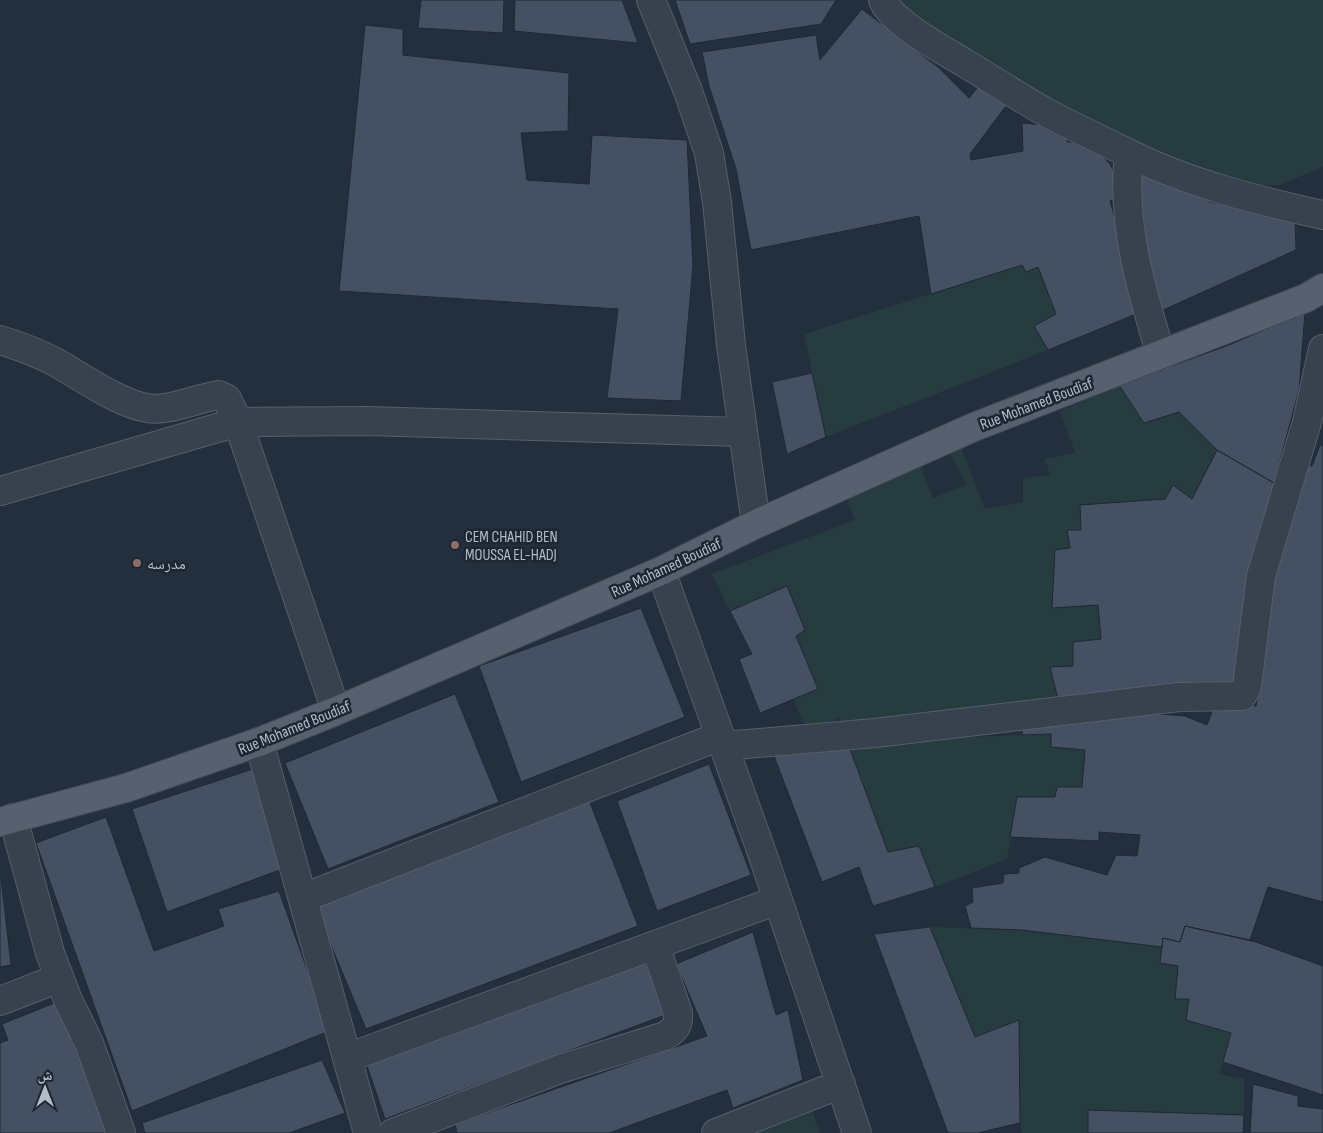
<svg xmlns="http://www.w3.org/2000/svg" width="1323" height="1133" viewBox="0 0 1323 1133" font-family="'Sofia Sans Condensed','Noto Naskh Arabic',sans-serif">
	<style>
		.green { fill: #263c3f }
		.building { fill: #455162; stroke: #1f2835 }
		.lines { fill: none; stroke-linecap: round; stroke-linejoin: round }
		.minor-casing { stroke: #565f6c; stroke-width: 30 }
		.major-casing { stroke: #414a57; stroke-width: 30 }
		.minor { stroke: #38414e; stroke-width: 28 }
		.major { stroke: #56606e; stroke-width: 28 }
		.education-dot { fill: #8d6e63; stroke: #1d2633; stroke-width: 2 }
		.labels { text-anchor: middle; stroke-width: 5; stroke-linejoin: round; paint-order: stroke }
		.street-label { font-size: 16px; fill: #b4bcc9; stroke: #1d2633 }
		.poi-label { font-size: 16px; fill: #b4bcc9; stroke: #1d2633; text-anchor: start }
	</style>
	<rect width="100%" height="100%" fill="#242f3e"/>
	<path class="green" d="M 899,0 L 1323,0 L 1323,167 L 1279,185 L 1243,185 L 1142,155 L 898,9 Z
		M 1022,265 L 1026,272 L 1038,267 L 1056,314 L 1034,326 L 1048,350 L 826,437 L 804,334 Z
		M 1119,385 L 1179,412 L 1217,450 L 1192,499 L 1173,485 L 1165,499 L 1080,505 L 1081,530 L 1068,530 L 1070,548 L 1055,550 L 1052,608 L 1098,605 L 1101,639 L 1073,642 L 1073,666 L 1050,667 L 1060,707 L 843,729 L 839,718 L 808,733 L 793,699 L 818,689 L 796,636 L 805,630 L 787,586 L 730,611 L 712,574 L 855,520 L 842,487 L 917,457 L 933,498 L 967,485 L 946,446 L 958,441 L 985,509 L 1023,502 L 1023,478 L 1050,475 L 1045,459 L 1075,453 L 1060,411 Z
		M 1051,734 L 1051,747 L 1085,750 L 1082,787 L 1057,787 L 1055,797 L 1017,797 L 1007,859 L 935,887 L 888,852 L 847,741 Z
		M 930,927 L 1022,930 L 1162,947 L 1160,963 L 1178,966 L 1175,999 L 1189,999 L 1186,1020 L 1231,1033 L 1220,1074 L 1244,1079 L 1244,1115 L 1088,1133 L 1022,1133 L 1020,1123 L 1019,1021 L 975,1037 Z
		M 810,1104 L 820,1133 L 736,1133 Z"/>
	<path class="building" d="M 421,0 L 504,0 L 503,33 L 418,28 Z
		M 515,0 L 622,0 L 638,43 L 514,31 Z
		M 675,0 L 836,0 L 821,24 L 690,44 Z
		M 862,9 L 939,68 L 969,98 L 982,82 L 1009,102 L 970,154 L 971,160 L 1023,151 L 1022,123 L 1053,126 L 1067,131 L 1067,142 L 1090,142 L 1110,164 L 1125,195 L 1110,201 L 1141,312 L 1048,350 L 1034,326 L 1056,314 L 1038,267 L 1026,272 L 1022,265 L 931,294 L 919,216 L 751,250 L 736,169 L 709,86 L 702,52 L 816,35 L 820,60 Z
		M 365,25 L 403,29 L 403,55 L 569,73 L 568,131 L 521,133 L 527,180 L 589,184 L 592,135 L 687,140 L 693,266 L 681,401 L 607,398 L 618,309 L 339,291 Z
		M 1142,172 L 1211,202 L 1295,218 L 1296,250 L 1161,311 L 1132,190 Z
		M 1305,312 L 1299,390 L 1274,483 L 1217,450 L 1179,412 L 1144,423 L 1119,385 L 1229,345 Z
		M 812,373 L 826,437 L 787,454 L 772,382 Z
		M 1320,445 L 1323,446 L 1323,902 L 1268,887 L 1250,940 L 1185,926 L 1180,942 L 1163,938 L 1162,947 L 1022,930 L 971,928 L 965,906 L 973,902 L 972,888 L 1003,883 L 1004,874 L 1019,873 L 1019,868 L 1045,857 L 1107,875 L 1116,855 L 1137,856 L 1140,835 L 1099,832 L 1099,841 L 1010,837 L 1017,797 L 1055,797 L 1057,787 L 1082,787 L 1085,750 L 1051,747 L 1051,734 L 1022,735 L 1023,721 L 1152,703 L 1160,714 L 1185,716 L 1207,725 L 1216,701 L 1256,706 L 1271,598 L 1266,595 L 1305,465 L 1312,466 Z
		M 1217,450 L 1274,483 L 1240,645 L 1240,690 L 1060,707 L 1050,667 L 1073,666 L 1073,642 L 1101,639 L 1098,605 L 1052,608 L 1055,550 L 1070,548 L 1067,530 L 1081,530 L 1080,505 L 1165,499 L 1173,485 L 1192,499 Z
		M 787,586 L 805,630 L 796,636 L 818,689 L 760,713 L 739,659 L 752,654 L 730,611 Z
		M 641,608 L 685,717 L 521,782 L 479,666 Z
		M 455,694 L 499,802 L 328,869 L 285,763 Z
		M 847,741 L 888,852 L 919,846 L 935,887 L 873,906 L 859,867 L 822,882 L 774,756 Z
		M 709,764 L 751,875 L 657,911 L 617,801 Z
		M 253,769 L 285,868 L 167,912 L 132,809 Z
		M 589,800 L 638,926 L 366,1029 L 315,907 Z
		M 106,817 L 154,951 L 224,926 L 218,909 L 279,891 L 329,1031 L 132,1111 L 36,843 Z
		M 0,869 L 11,965 L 0,967 Z
		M 1185,926 L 1256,942 L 1323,966 L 1323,1095 L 1223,1062 L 1231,1033 L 1186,1020 L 1189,999 L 1175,999 L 1178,966 L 1160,963 L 1163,938 L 1180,942 Z
		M 930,927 L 975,1037 L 1019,1020 L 1020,1123 L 977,1133 L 948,1133 L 874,934 Z
		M 753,932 L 776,1015 L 788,1010 L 803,1080 L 733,1108 L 727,1090 L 609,1133 L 457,1133 L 455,1124 L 707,1036 L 676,964 Z
		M 644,960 L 668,1014 L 385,1119 L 366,1063 Z
		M 62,1000 L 110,1133 L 0,1133 L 0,1043 L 8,1040 L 2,1024 Z
		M 322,1060 L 345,1113 L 289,1133 L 145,1133 L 142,1123 Z
		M 1253,1084 L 1298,1096 L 1298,1106 L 1323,1109 L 1323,1133 L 1250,1133 Z
		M 1088,1110 L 1244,1115 L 1243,1133 L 1088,1133 Z"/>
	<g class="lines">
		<defs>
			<path id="minor" d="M 651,0 L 688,91 L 709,153 L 717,202 L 731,345 L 756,524
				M 883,0 C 891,22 943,50 963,62 C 991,79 1019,97 1047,113 C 1074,127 1101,140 1128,153 C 1187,183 1259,201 1323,215
				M 1129,154 C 1121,223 1141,289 1161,355
				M 0,340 C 20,346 39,353 57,363 C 82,377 120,404 147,408 C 168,412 198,398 219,395 L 227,399 L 238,422 L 336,711
				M 0,491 L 238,422 L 366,421 L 742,432
				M 661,571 L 762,853 L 857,1133
				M 259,742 L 368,1133
				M 724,746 L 875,733 L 1179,697 L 1242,696 L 1247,686 L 1261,576 L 1307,422 L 1323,349
				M 13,818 L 50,953 L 68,1000 L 89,1043 L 121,1133
				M 303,898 L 720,736
				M 0,1001 L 59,978
				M 347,1058 L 778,900
				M 393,1133 L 560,1069 L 665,1036 C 675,1030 679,1025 678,1013 L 655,945
				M 716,1133 L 841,1084"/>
			<path id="major" d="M 0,822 L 126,788 L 259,742 L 336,711 L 661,571 L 756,524 L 974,427 L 1306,298 L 1323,288"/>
		</defs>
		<use href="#minor" class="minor-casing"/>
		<use href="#major" class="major-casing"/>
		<use href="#minor" class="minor"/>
		<use href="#major" class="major"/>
	</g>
	<g class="education-dot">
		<circle cx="455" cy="545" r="5"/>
		<circle cx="137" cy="563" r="5"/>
	</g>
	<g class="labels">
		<g class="street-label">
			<text transform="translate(1036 403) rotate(-21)" y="6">Rue Mohamed Boudiaf</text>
			<text transform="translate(666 567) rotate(-25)" y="6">Rue Mohamed Boudiaf</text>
			<text transform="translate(294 727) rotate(-22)" y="6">Rue Mohamed Boudiaf</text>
		</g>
		<g class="poi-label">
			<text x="465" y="542">CEM CHAHID BEN<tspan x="465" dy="18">MOUSSA EL-HADJ</tspan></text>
			<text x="147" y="569">مدرسه</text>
		</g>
	</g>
	<g transform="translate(45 1088)" stroke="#1d2633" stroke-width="4" paint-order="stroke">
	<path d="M0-4L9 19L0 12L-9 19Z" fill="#b4bcc9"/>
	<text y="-8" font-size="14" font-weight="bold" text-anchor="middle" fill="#b4bcc9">ش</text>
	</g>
</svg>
